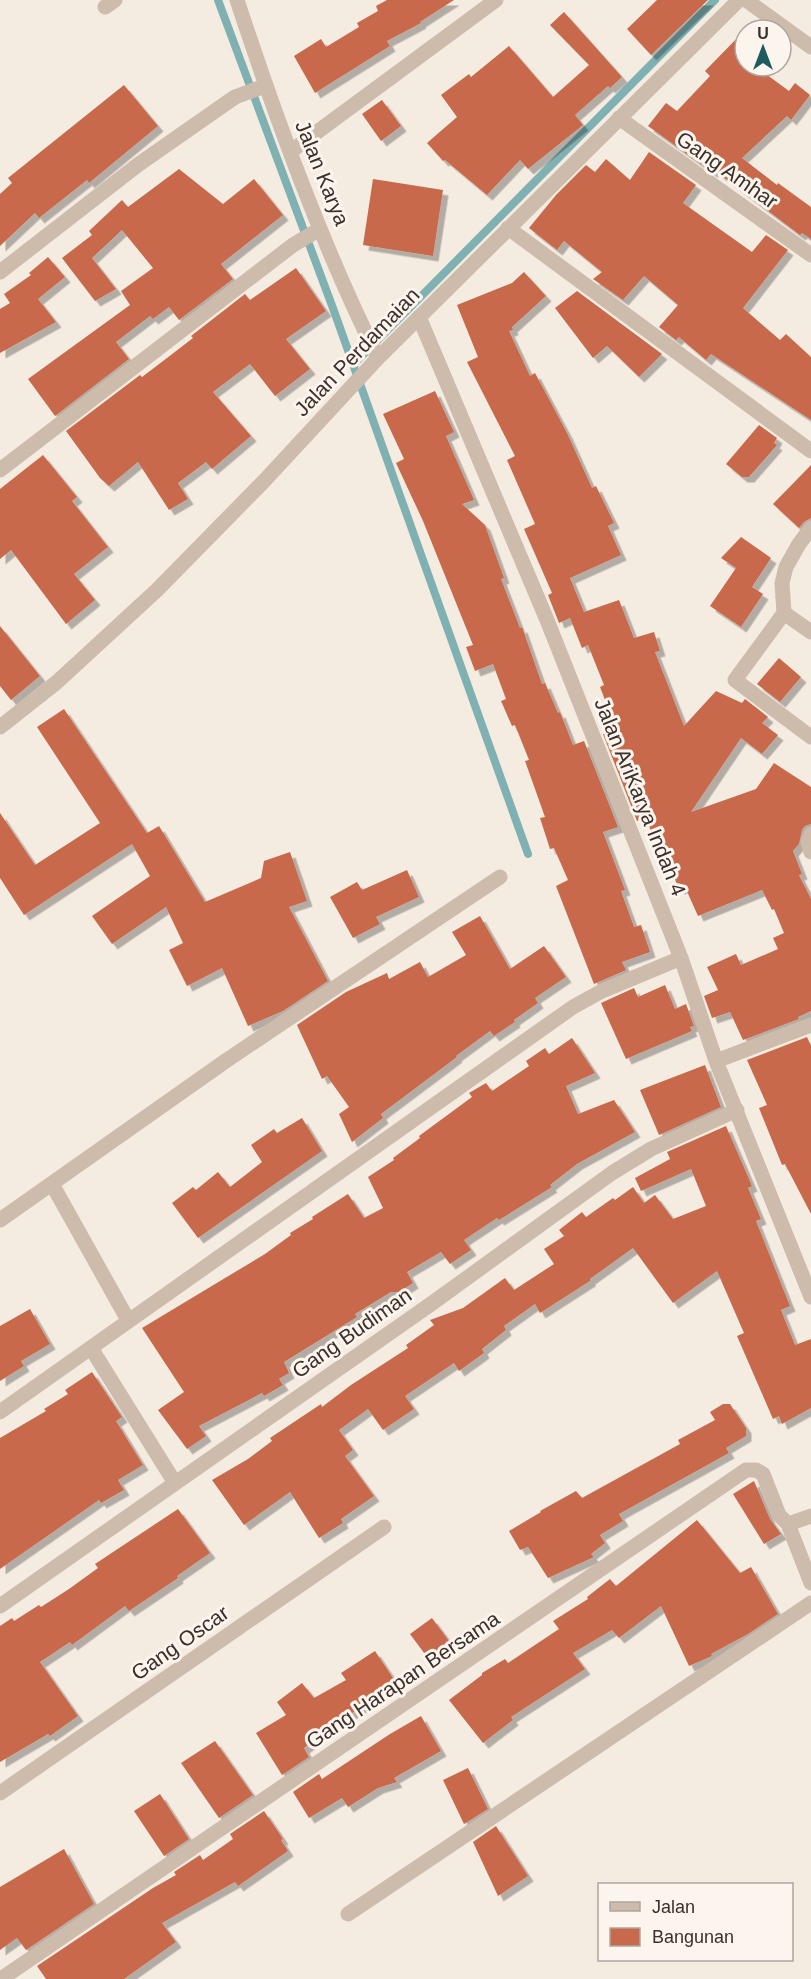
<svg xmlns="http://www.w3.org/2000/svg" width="811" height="1979" viewBox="0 0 811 1979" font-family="Arial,sans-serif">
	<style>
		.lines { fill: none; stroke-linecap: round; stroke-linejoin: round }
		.stream { stroke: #7fb0b2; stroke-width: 8 }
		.building { fill: #c8694b; filter: url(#shadow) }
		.minor { stroke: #cdbbac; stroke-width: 15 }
		.labels { text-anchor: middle; stroke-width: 6; stroke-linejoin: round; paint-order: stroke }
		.street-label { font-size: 21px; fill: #3b302b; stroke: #fbf5ee }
	</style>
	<defs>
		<filter id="shadow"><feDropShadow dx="5.5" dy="5.5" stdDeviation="0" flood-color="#0004"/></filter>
	</defs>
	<rect width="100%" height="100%" fill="#f4ebe1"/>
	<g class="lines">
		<path class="stream" d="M 218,0 L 334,311 L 528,854
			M 353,365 L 715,0"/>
	</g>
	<path class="building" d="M 387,0 L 454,0 L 420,22 L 421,23 L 387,41 L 390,46 L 315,93 L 294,56 L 321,39 L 326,47 L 359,27 L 357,23 L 378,11 L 376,6 Z
		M 657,0 L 708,0 L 651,55 L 627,29 Z
		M 564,12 L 622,77 L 610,88 L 608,86 L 575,115 L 583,125 L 528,169 L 520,160 L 487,195 L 445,160 L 443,161 L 427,143 L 457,117 L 441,95 L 469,74 L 471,77 L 509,46 L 553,97 L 589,65 L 550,25 Z
		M 745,30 L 745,66 L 755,66 L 789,91 L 795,83 L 810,95 L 791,120 L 787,116 L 742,158 L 777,185 L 778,183 L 811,207 L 811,239 L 802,233 L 800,235 L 714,170 L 712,172 L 648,126 L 666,103 L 677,111 L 710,76 L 705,71 Z
		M 124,85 L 158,126 L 89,183 L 87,180 L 39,218 L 35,213 L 0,246 L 0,194 L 12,183 L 8,178 Z
		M 382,100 L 401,126 L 381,141 L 362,114 Z
		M 649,152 L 696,185 L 683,203 L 752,252 L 766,235 L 788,250 L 743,308 L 780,340 L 786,334 L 811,357 L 811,420 L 711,354 L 706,360 L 680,338 L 679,337 L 676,340 L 659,327 L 678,305 L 644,276 L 623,300 L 593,279 L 602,272 L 564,241 L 557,250 L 529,228 L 556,195 L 586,165 L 595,172 L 606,159 L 630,180 Z
		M 179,169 L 223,204 L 254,179 L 283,215 L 221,264 L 233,279 L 179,320 L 169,307 L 153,319 L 150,316 L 116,342 L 129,359 L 55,416 L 28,379 L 130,305 L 121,291 L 153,268 L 122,230 L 92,258 L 116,289 L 95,301 L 62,258 L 92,235 L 89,231 L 122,200 L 128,207 Z
		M 373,179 L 443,190 L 433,256 L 363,245 Z
		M 48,257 L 65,277 L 38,299 L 56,322 L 0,353 L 0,309 L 10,303 L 4,294 L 31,275 L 29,273 Z
		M 296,268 L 326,311 L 286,339 L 310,369 L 275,396 L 250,364 L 213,392 L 251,436 L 212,469 L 206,462 L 178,483 L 188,499 L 169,510 L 138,462 L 109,486 L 100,478 L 66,431 L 140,375 L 142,377 L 167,358 L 193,338 L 191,336 L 245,294 L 250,300 Z
		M 524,272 L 546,296 L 512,327 L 513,330 L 509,331 L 530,376 L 535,373 L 567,433 L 592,488 L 596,486 L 614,523 L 608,526 L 621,555 L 570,578 L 584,612 L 619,600 L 634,638 L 654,632 L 660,651 L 655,652 L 684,726 L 716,691 L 742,703 L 745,699 L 768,717 L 762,723 L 778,735 L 762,754 L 741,738 L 691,812 L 756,789 L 774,763 L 811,787 L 811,824 L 805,826 L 802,830 L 799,844 L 793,851 L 802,874 L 799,875 L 811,899 L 811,1011 L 798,1017 L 799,1019 L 743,1040 L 730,1012 L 712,1018 L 704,996 L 718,990 L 707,967 L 736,954 L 741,965 L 778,949 L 773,938 L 784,933 L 774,909 L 772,910 L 762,890 L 698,916 L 685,887 L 679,889 L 666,858 L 662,860 L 646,818 L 637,821 L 603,734 L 613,731 L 605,709 L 608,708 L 600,687 L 604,685 L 588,645 L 582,648 L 570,618 L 559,623 L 548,595 L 552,593 L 524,529 L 535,524 L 507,460 L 515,456 L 467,362 L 478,357 L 457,305 L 512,283 Z
		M 577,291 L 662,354 L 639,377 L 607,346 L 593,358 L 555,308 Z
		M 435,391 L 454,432 L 446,436 L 474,500 L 462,504 L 485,525 L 504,578 L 501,579 L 520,628 L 522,627 L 542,684 L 545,683 L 558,713 L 560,712 L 573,745 L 584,741 L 618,827 L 603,832 L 625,890 L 621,891 L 634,927 L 641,925 L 650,952 L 622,962 L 626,970 L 594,984 L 556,886 L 568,880 L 554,848 L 550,849 L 540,818 L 545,817 L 525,761 L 529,760 L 515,725 L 512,726 L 501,701 L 506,699 L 493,664 L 475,671 L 466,647 L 473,645 L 423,521 L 396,463 L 404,459 L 383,414 Z
		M 759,425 L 777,438 L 774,443 L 777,445 L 749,477 L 742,477 L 726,464 Z
		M 43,455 L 77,497 L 72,501 L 108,547 L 74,574 L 95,600 L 66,624 L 11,550 L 0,559 L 0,489 Z
		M 811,465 L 811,518 L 804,522 L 799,528 L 773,504 Z
		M 741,537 L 771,558 L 752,587 L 763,594 L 741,627 L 710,606 L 736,568 L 721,558 Z
		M 0,626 L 40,676 L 11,700 L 0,686 Z
		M 779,658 L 801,677 L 780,702 L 757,684 Z
		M 64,709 L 147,833 L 159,826 L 205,902 L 261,878 L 264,861 L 290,852 L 307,901 L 289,907 L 328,981 L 283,1011 L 248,1026 L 222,968 L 187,986 L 169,950 L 183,943 L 166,907 L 112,944 L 92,916 L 150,876 L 132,844 L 24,915 L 0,878 L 0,813 L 35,865 L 100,823 L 37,727 Z
		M 407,870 L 419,897 L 376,917 L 380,924 L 353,938 L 330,897 L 357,882 L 362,890 Z
		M 480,916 L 510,969 L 544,946 L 566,977 L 535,998 L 538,1003 L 514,1020 L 515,1022 L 494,1036 L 490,1031 L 456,1056 L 457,1057 L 381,1114 L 383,1118 L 352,1142 L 339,1114 L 349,1107 L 327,1076 L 322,1079 L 297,1025 L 346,992 L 387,973 L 389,979 L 420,962 L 428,977 L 466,955 L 452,932 Z
		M 665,985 L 675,1009 L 686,1004 L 694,1026 L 690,1027 L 692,1031 L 626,1059 L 601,1003 L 634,988 L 638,997 Z
		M 807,1037 L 811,1046 L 811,1214 L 785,1164 L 782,1165 L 759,1108 L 767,1105 L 747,1060 Z
		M 572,1038 L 595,1073 L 566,1086 L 578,1114 L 614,1100 L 635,1132 L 577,1164 L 550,1185 L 552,1187 L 499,1220 L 497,1218 L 464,1240 L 471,1250 L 450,1264 L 441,1252 L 407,1272 L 413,1283 L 399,1292 L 391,1292 L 355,1314 L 357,1317 L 284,1362 L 289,1373 L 279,1379 L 283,1385 L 264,1396 L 262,1393 L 199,1426 L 206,1436 L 187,1449 L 158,1410 L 184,1392 L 142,1328 L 265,1254 L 291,1235 L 290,1233 L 313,1219 L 312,1217 L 348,1194 L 364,1218 L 383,1208 L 368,1177 L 394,1160 L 393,1158 L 420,1138 L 419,1136 L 472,1097 L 469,1093 L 486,1083 L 492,1091 L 529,1066 L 526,1061 L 545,1048 L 549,1054 Z
		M 705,1065 L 721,1107 L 659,1135 L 640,1090 Z
		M 302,1118 L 322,1151 L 198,1238 L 172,1203 L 193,1187 L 196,1190 L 218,1172 L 230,1187 L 262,1162 L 251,1145 L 274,1129 L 277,1133 Z
		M 726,1126 L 752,1186 L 748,1188 L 761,1219 L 756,1221 L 790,1306 L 781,1310 L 795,1345 L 811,1339 L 811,1408 L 782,1424 L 779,1416 L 773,1419 L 737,1336 L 744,1333 L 717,1271 L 673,1303 L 633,1248 L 590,1279 L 590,1281 L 540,1313 L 535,1304 L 504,1326 L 506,1330 L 482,1349 L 484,1353 L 459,1371 L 454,1363 L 405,1396 L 414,1409 L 383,1430 L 368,1409 L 339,1430 L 353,1450 L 345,1456 L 374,1496 L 341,1519 L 343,1523 L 319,1538 L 290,1492 L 244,1525 L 212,1480 L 248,1459 L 272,1441 L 270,1438 L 321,1404 L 322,1407 L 351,1385 L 408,1348 L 406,1345 L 434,1325 L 430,1320 L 463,1308 L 505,1278 L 514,1290 L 554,1264 L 544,1249 L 564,1236 L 559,1230 L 582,1212 L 586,1217 L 613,1198 L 615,1200 L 633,1187 L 644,1203 L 655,1195 L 673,1219 L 706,1206 L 691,1169 L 641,1191 L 635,1178 L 670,1159 L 667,1152 Z
		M 30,1309 L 50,1344 L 21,1361 L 24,1366 L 0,1381 L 0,1326 Z
		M 92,1372 L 122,1417 L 116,1421 L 143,1465 L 118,1480 L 124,1490 L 101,1503 L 99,1500 L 0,1569 L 0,1438 L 46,1411 L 44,1409 L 68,1394 L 65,1390 Z
		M 723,1404 L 730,1404 L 746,1428 L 746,1436 L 726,1448 L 729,1453 L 619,1514 L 623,1521 L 600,1535 L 605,1543 L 591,1554 L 594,1557 L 548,1578 L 528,1547 L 520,1550 L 509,1531 L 541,1512 L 540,1511 L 576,1491 L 582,1498 L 680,1444 L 678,1440 L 715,1420 L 710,1412 Z
		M 754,1481 L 770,1519 L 781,1534 L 764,1544 L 733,1494 Z
		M 178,1509 L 210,1553 L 177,1576 L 178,1578 L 129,1611 L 125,1606 L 72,1645 L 70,1642 L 40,1662 L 78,1716 L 50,1736 L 48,1734 L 0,1762 L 0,1626 L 12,1618 L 14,1621 L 39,1605 L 41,1607 L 69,1589 L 98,1568 L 95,1564 Z
		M 697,1520 L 740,1573 L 751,1567 L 778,1614 L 748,1634 L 711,1654 L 712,1656 L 689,1666 L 661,1606 L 619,1638 L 612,1630 L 573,1653 L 585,1669 L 511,1717 L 513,1720 L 483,1743 L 449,1700 L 482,1675 L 482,1673 L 505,1659 L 508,1663 L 559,1629 L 553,1621 L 588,1599 L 587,1597 L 610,1579 L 616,1586 Z
		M 432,1618 L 452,1645 L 430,1661 L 410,1634 Z
		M 375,1651 L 397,1684 L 335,1724 L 304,1748 L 309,1757 L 282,1775 L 256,1733 L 286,1715 L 277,1702 L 302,1683 L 314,1698 L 346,1680 L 341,1673 Z
		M 421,1716 L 441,1751 L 394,1778 L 397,1782 L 378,1788 L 348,1807 L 342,1798 L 309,1818 L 293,1792 L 319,1774 L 322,1779 L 390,1734 Z
		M 215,1741 L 253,1795 L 219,1818 L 181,1763 Z
		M 468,1768 L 488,1809 L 464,1824 L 443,1780 Z
		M 160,1794 L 189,1839 L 164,1856 L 134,1811 Z
		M 264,1811 L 283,1839 L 281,1840 L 288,1851 L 238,1886 L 235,1882 L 162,1923 L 176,1942 L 124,1979 L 46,1979 L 37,1966 L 153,1888 L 176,1875 L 174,1872 L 200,1855 L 203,1860 L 233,1839 L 230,1834 Z
		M 496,1826 L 528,1876 L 498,1896 L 473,1842 Z
		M 64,1849 L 94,1904 L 26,1950 L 17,1938 L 0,1950 L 0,1887 Z"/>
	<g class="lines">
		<path class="minor" d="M 237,0 C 277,121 321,243 378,358
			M 746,0 L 811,47
			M 105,7 L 115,0
			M 619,118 L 811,255
			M 290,152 L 496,0
			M 508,228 L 811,451
			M 0,272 L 139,164 L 235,97 L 265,86
			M 419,317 L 547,620 L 681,958 L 716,1061 L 811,1297
			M 0,470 L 293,245 L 320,229
			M 811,528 L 799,544 L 786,567 L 782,583 L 784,613 L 735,680 L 811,737
			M 784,613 L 811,632
			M 0,727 L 57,682 L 157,590 L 265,480 L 378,358 L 739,0
			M 811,834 L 808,842 L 811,852
			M 716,1061 L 811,1025
			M 52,1184 L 128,1320
			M 0,1220 L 227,1060 L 500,877
			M 91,1348 L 175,1483
			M 0,1412 L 573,1007 L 602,991 L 681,958
			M 788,1524 L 811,1583
			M 0,1606 L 431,1304 L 612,1173 L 651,1149 L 737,1110
			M 0,1793 L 384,1527
			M 348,1914 L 811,1603
			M 1,1979 L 746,1470 L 756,1470 L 763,1474 L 779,1515 L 788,1524 L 811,1516"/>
	</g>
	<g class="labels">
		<g class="street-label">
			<text transform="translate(727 170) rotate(35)" y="7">Gang Amhar</text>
			<text transform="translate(322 173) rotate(68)" y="7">Jalan Karya</text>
			<text transform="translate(357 352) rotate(-46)" y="7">Jalan Perdamaian</text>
			<text transform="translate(640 797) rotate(68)" y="7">Jalan AriKarya Indah 4</text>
			<text transform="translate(352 1333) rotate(-35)" y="7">Gang Budiman</text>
			<text transform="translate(180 1643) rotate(-35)" y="7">Gang Oscar</text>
			<text transform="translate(403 1680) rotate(-34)" y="7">Gang Harapan Bersama</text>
		</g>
	</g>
	<rect x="598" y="1883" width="195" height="78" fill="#fbf5ee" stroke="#aea6a0" stroke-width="1.5"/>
	<rect x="610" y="1902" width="30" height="9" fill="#cdbbac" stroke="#aea6a0" stroke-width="1.5"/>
	<text x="652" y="1913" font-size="18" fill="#3b302b">Jalan</text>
	<rect x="610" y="1928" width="30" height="18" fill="#c8694b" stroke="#aea6a0" stroke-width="1.5"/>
	<text x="652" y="1943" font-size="18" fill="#3b302b">Bangunan</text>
	<g transform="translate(763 48)"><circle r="28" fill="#fbf5ee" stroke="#aea6a0" stroke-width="1.5"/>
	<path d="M0-4.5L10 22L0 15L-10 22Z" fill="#1f5a5e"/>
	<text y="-9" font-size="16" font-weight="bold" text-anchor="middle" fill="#3b302b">U</text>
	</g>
</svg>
